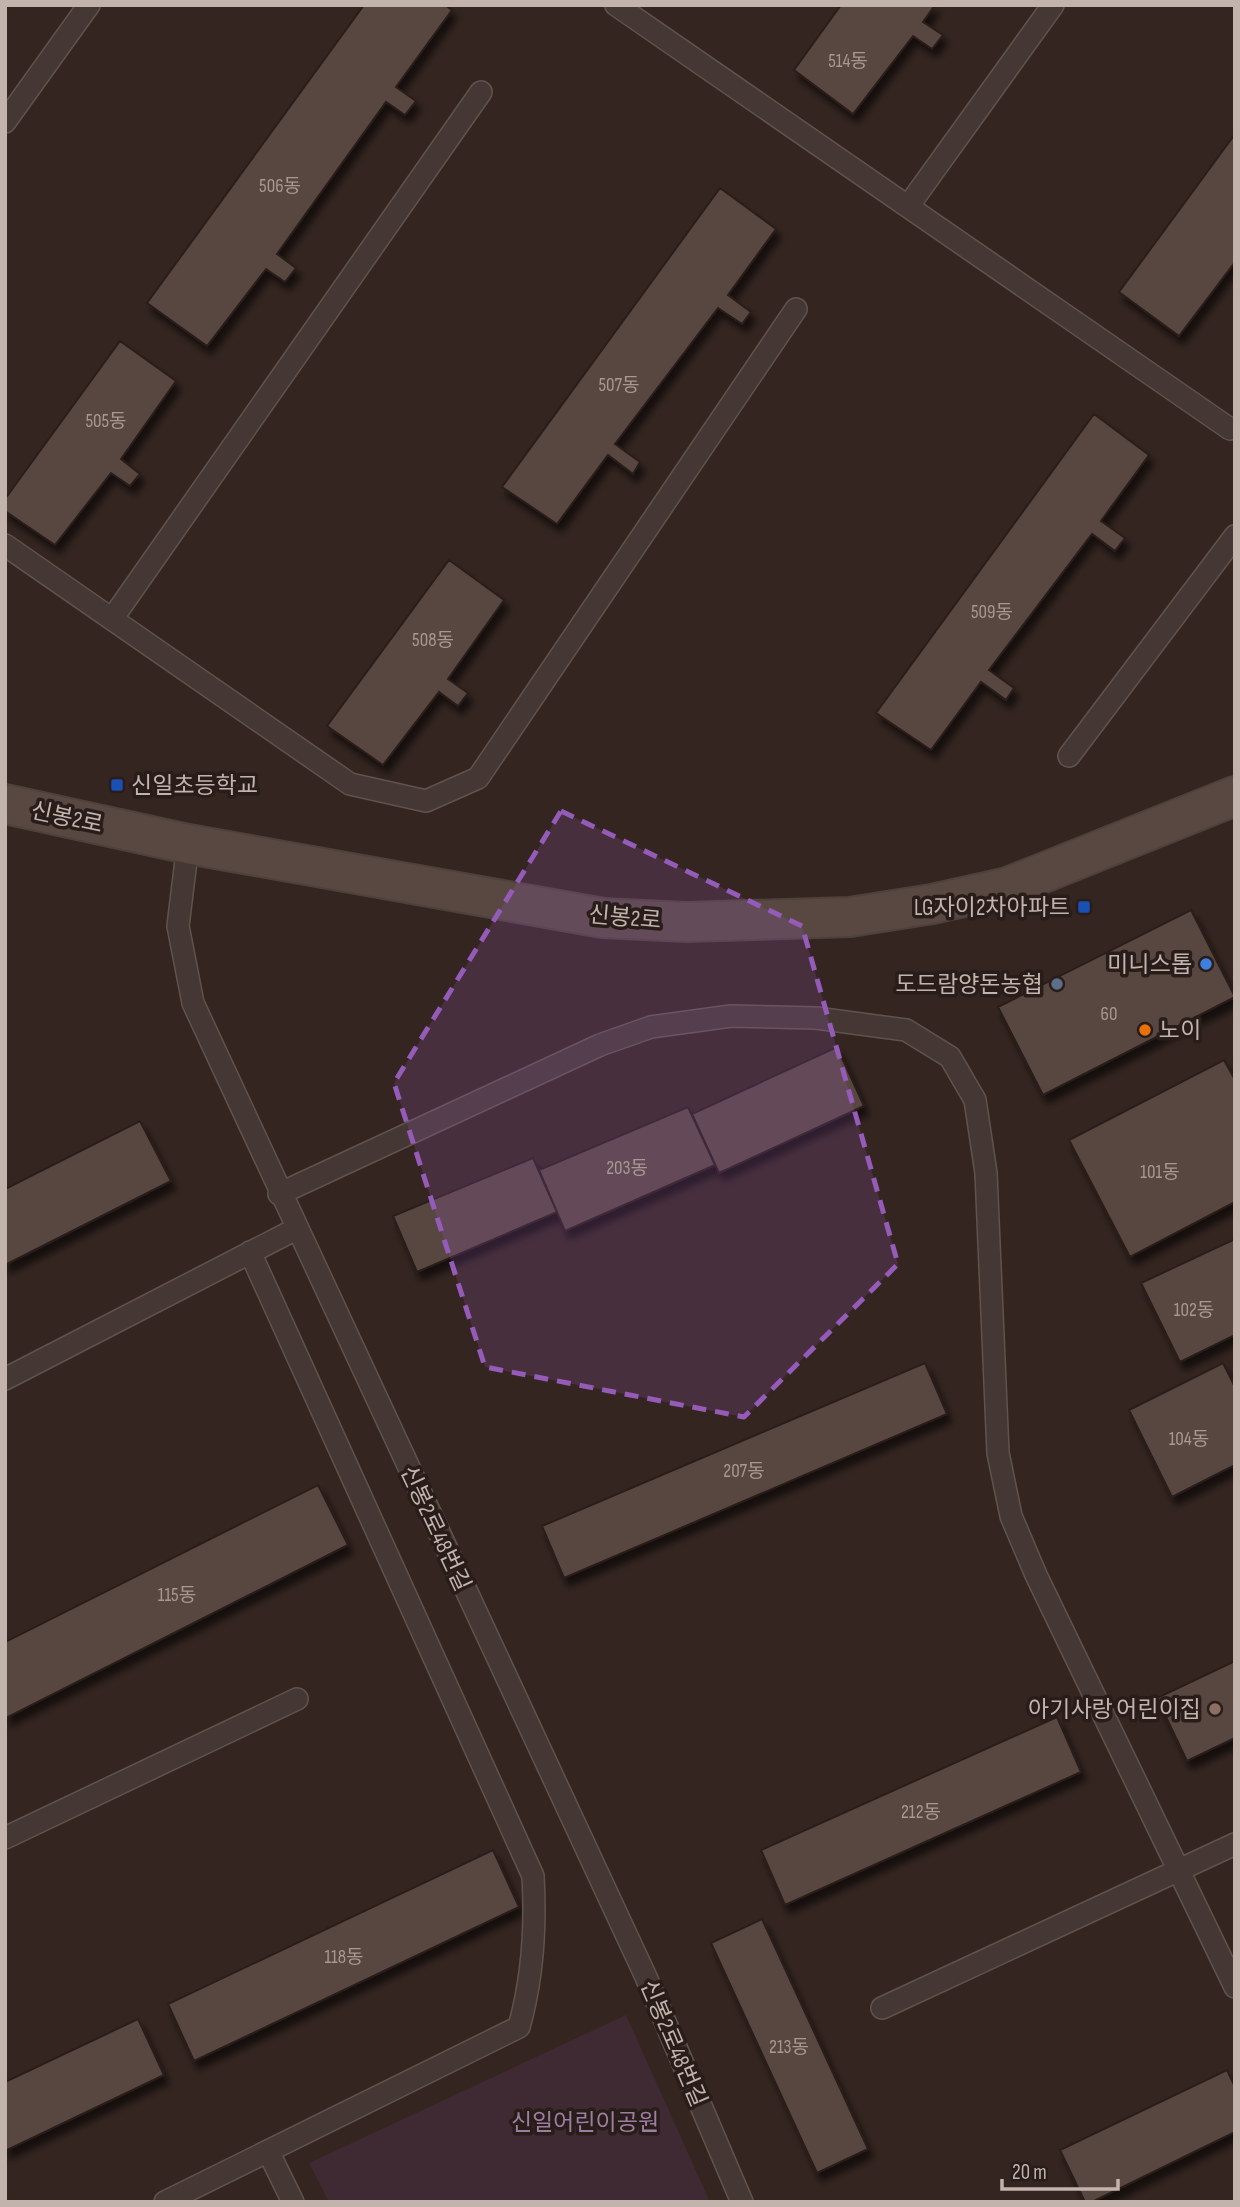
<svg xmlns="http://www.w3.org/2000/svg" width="1240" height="2207" viewBox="0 0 1240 2207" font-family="'Sofia Sans Condensed','Noto Sans KR',sans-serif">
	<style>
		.green { fill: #3f2a33 }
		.building { fill: #594741; stroke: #2b1f1a; stroke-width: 2; filter: url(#shadow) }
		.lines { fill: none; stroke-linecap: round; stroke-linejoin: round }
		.lane-casing { stroke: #60534d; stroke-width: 24 }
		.secondary-casing { stroke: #4e413c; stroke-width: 42 }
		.lane { stroke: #453733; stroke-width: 21 }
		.secondary { stroke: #584841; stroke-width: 38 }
		.marked { fill: #945bb9; fill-opacity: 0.2; stroke: #945bb9; stroke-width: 5; stroke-dasharray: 14 9; stroke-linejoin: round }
		.transit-dot { fill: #1a4fb4; stroke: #291d19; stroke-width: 2.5 }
		.shop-dot { fill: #3f7fe0; stroke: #291d19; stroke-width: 2.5 }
		.service-dot { fill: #5c6f8a; stroke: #291d19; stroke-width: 2.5 }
		.food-dot { fill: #e8710a; stroke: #291d19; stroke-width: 2.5 }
		.education-dot { fill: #8d6e63; stroke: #291d19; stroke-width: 2.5 }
		.labels { text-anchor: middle; stroke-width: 7; stroke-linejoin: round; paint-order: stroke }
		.number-label { font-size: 19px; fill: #a89892 }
		.poi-label { font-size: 23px; fill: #c2b3ad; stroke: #291d19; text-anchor: end }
		.street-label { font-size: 23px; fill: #c2b3ad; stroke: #291d19 }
		.park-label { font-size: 23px; fill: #9d7da2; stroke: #291d19 }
	</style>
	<defs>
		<filter id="shadow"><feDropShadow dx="4.5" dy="8" stdDeviation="3.5" flood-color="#0009"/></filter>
	</defs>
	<rect width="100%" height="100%" fill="#342520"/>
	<path class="green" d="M 626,2015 L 710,2202 L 329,2202 L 309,2163 Z"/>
	<path class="building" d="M 364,5 L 445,5 L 452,10 L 396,87 L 416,101 L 405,115 L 386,102 L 277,254 L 296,268 L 285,282 L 266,269 L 207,346 L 147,303 Z
		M 841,5 L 935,5 L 923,22 L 943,35 L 932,49 L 913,36 L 853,114 L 794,70 Z
		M 1235,134 L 1235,262 L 1179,336 L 1119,292 Z
		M 720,188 L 776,229 L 728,295 L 751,312 L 742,324 L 718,308 L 615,444 L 640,462 L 633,474 L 608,455 L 557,524 L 502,487 Z
		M 120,341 L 176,381 L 121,459 L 140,474 L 130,486 L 111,473 L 55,545 L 5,511 L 5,499 Z
		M 1094,414 L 1149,455 L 1101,521 L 1125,538 L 1115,551 L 1092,534 L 989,670 L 1014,688 L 1006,700 L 981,682 L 931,750 L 876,713 Z
		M 449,560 L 504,600 L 448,679 L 468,693 L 458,706 L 439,692 L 383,765 L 327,726 Z
		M 1191,910 L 1235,997 L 1043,1095 L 998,1007 Z
		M 837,1047 L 864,1106 L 719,1173 L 692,1114 Z
		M 1224,1060 L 1235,1080 L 1235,1202 L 1130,1257 L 1069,1140 Z
		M 688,1107 L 715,1165 L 565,1231 L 539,1170 Z
		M 140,1121 L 171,1181 L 5,1265 L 5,1189 Z
		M 533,1158 L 557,1212 L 417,1272 L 393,1216 Z
		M 1235,1239 L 1235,1335 L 1180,1362 L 1141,1283 Z
		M 925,1363 L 947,1414 L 564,1578 L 542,1526 Z
		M 1223,1363 L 1235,1387 L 1235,1465 L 1172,1497 L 1129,1410 Z
		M 318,1485 L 348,1545 L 6,1718 L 5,1642 Z
		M 1235,1661 L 1235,1738 L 1187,1761 L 1157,1698 Z
		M 1057,1717 L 1081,1772 L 785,1905 L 761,1850 Z
		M 493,1850 L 519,1907 L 194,2061 L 168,2004 Z
		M 762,1919 L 868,2149 L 817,2173 L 711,1943 Z
		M 138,2019 L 164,2075 L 5,2151 L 5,2082 Z
		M 1227,2070 L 1235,2087 L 1235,2132 L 1092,2202 L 1085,2202 L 1060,2150 Z"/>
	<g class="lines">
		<defs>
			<path id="lane" d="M 616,5 L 1230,429
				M 5,122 L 89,5
				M 909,205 L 1053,5
				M 5,545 L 350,784 L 426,801 L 478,778 L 796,309
				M 112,619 L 481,92
				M 1069,756 L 1235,536
				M 188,844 L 178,926 L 193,1003 L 646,1977 L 742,2202
				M 279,1194 L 600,1045 L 651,1027 L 731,1016 L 816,1018 L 906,1030 L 950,1057 L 975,1100 L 986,1173 L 998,1453 L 1011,1516 L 1036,1575 L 1235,1987
				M 5,1379 L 296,1229
				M 5,1838 L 297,1699
				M 882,2008 L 1235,1844
				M 268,2151 L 293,2202
				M 165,2202 L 519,2027 C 533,1977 536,1928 533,1876 L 250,1252"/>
			<path id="secondary" d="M 5,804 L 188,844 L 603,918 L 686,922 L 850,917 L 932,904 L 1008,887 L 1235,796"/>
		</defs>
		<use href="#lane" class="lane-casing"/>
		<use href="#secondary" class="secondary-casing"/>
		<use href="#lane" class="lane"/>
		<use href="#secondary" class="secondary"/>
	</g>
	<path class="marked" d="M 561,811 L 802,926 L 898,1264 L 744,1417 L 485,1367 L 394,1083 Z"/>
	<g class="transit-dot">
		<rect x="110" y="778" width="14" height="14" rx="3.5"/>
		<rect x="1077" y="900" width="14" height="14" rx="3.5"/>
	</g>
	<circle class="shop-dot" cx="1206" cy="964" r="7"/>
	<circle class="service-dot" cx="1057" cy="984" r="7"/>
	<circle class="food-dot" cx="1145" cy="1030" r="7"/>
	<circle class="education-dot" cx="1215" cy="1709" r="7"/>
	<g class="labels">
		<g class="number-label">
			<text x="848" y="67">514동</text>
			<text x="280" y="192">506동</text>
			<text x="619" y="391">507동</text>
			<text x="106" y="427">505동</text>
			<text x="992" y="618">509동</text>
			<text x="433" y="646">508동</text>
			<text x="1109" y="1020">60</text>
			<text x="627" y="1174">203동</text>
			<text x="1160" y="1178">101동</text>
			<text x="1194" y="1316">102동</text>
			<text x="1189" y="1445">104동</text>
			<text x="744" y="1477">207동</text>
			<text x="177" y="1601">115동</text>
			<text x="921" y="1818">212동</text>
			<text x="344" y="1963">118동</text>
			<text x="789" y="2053">213동</text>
		</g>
		<g class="poi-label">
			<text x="131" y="793" text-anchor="start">신일초등학교</text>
			<text x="1070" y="915">LG자이2차아파트</text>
			<text x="1192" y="972">미니스톱</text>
			<text x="1043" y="992">도드람양돈농협</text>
			<text x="1159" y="1038" text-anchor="start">노이</text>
			<text x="1201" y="1717">아기사랑 어린이집</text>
		</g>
		<g class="street-label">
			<text transform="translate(67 817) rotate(12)" y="8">신봉2로</text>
			<text transform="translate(625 917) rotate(5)" y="8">신봉2로</text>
			<text transform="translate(436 1528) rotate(65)" y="8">신봉2로48번길</text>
			<text transform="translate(674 2043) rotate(67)" y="8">신봉2로48번길</text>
		</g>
		<g class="park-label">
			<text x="585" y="2130">신일어린이공원</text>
		</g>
	</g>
	<rect width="1240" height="2207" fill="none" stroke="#c2b3ad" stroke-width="14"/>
	<path d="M1002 2179v10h116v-10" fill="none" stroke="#c2b3ad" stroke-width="3.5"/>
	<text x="1012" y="2179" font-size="21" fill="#c2b3ad" stroke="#291d19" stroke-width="5" paint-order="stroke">20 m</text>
</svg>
